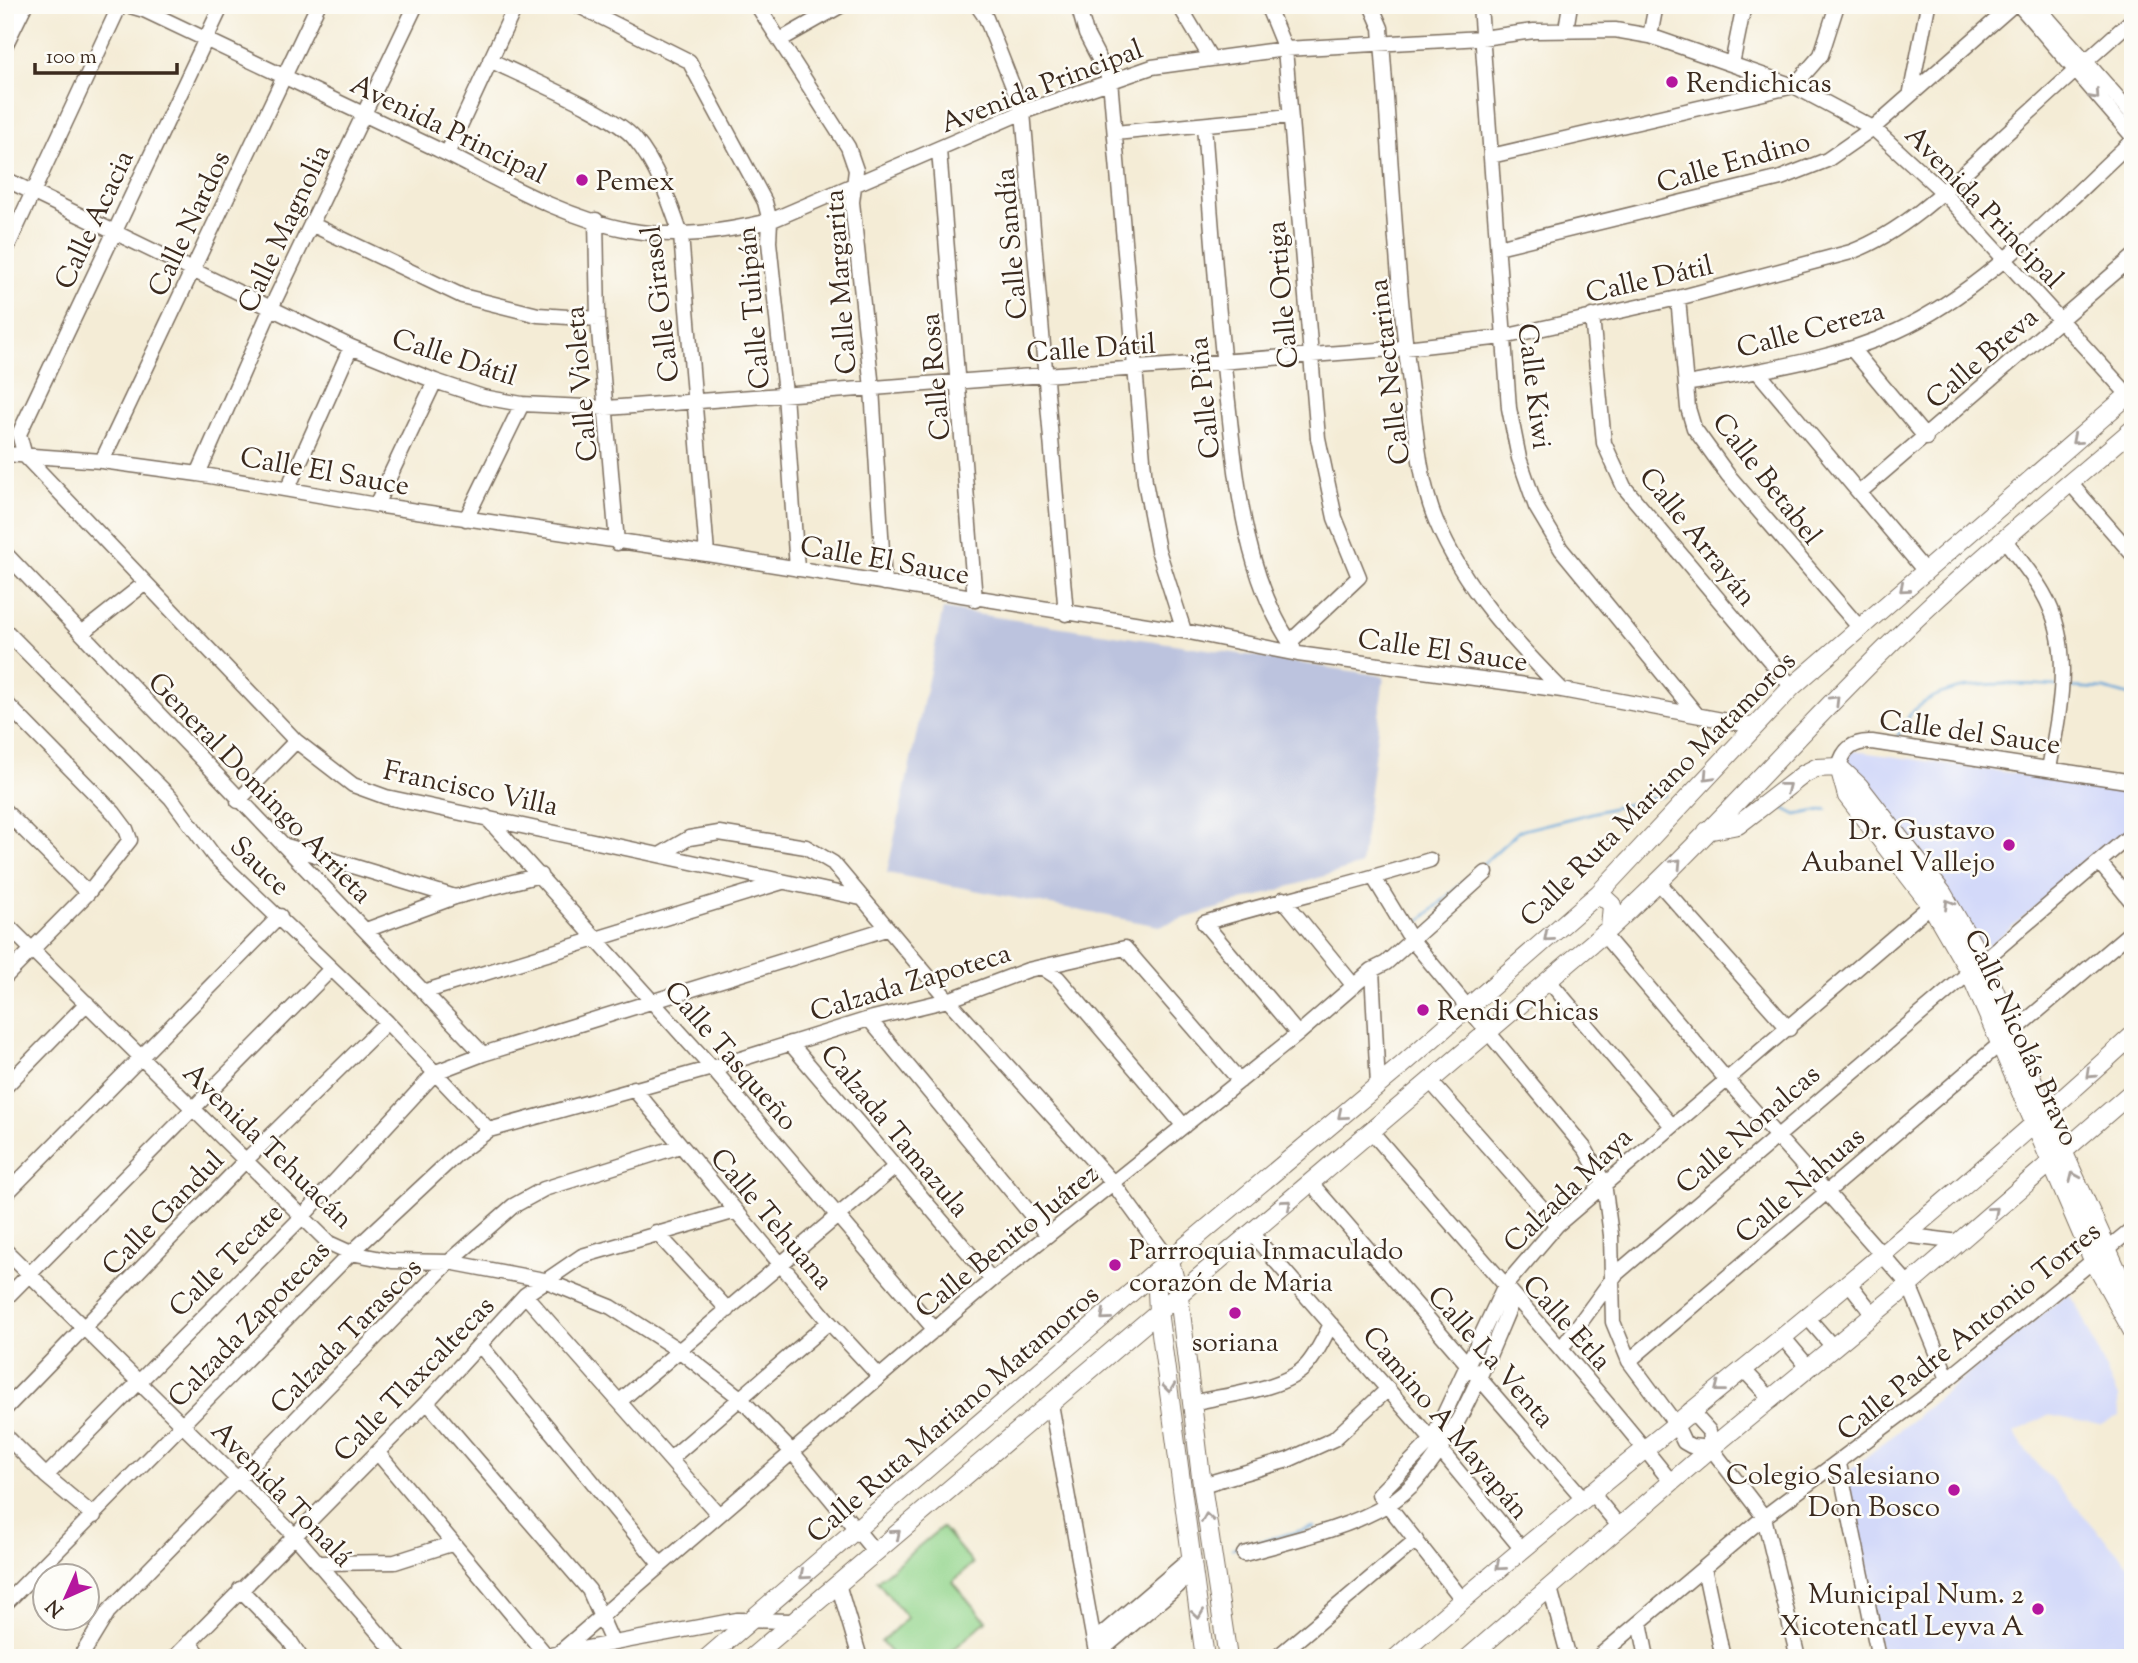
<svg xmlns="http://www.w3.org/2000/svg" width="2138" height="1663" viewBox="0 0 2138 1663" font-family="'Sorts Mill Goudy',serif">
	<style>
		.built { fill: #d3d9f9 }
		.industrial { fill: #bcc3de }
		.green { fill: #94d68e; stroke: #688056; stroke-width: 2 }
		.lines { fill: none; stroke-linecap: round; stroke-linejoin: round }
		.stream { stroke: #66a6d9; stroke-width: 2.5 }
		.minor-casing { stroke: #7c6e5e; stroke-width: 17 }
		.major-casing { stroke: #7c6e5e; stroke-width: 20 }
		.minor { stroke: #fff; stroke-width: 14 }
		.major { stroke: #fff; stroke-width: 18 }
		.oneway { stroke: #a79f9a }
		.poi-dot { fill: #b5179e; stroke: #fdfcf7; stroke-width: 2.5 }
		.labels { text-anchor: middle; stroke-width: 5; stroke-linejoin: round; paint-order: stroke }
		.poi-label { font-size: 28px; fill: #3b2a1e; stroke: #fdfcf7; text-anchor: start }
		.street-label { font-size: 28px; fill: #3b2a1e; stroke: #fdfcf7 }
	</style>
	<rect width="100%" height="100%" fill="#fdfcf7"/>
	<filter id="ink" filterUnits="userSpaceOnUse"><feTurbulence type="fractalNoise" baseFrequency=".0143" numOctaves="2"/><feDisplacementMap in="SourceGraphic" scale="14" xChannelSelector="R" yChannelSelector="G"/><feConvolveMatrix kernelMatrix="1 2 1 2 8 2 1 2 1" color-interpolation-filters="sRGB"/></filter>
	<filter id="wash" filterUnits="userSpaceOnUse"><feTurbulence type="fractalNoise" baseFrequency=".00686" numOctaves="4" result="noise"/><feDisplacementMap in="SourceGraphic" scale="28" xChannelSelector="R" yChannelSelector="G"/><feGaussianBlur stdDeviation="1.57" result="paint"/><feColorMatrix in="noise" values="0 0 0 0 0 0 0 0 0 0 0 0 0 0 0 0 0 1.4 0 .05"/><feComposite in="paint" operator="in"/></filter>
	<g filter="url(#wash)">
		<rect width="100%" height="100%" fill="#f4ecd6"/>
		<path class="built" d="M 1854,751 L 2133,790 L 2133,826 L 1985,949 L 1840,754 Z
			M 2068,1293 L 2077,1305 L 2118,1397 L 2119,1417 L 2100,1425 L 2048,1415 L 2014,1433 L 2026,1451 L 2133,1570 L 2133,1648 L 2122,1658 L 1882,1658 L 1844,1475 Z"/>
		<path class="industrial" d="M 943,609 L 1384,676 L 1361,865 L 1159,926 L 887,873 Z"/>
		<path class="green" d="M 942,1527 L 973,1564 L 952,1582 L 986,1621 L 944,1658 L 895,1658 L 881,1642 L 907,1618 L 877,1581 Z"/>
		<g class="lines">
			<path class="stream" d="M 2066,687 L 2104,689 L 2133,697
				M 1896,739 C 1901,731 1906,718 1913,711 C 1947,678 2012,683 2056,686
				M 1779,806 L 1796,815 L 1827,809
				M 1417,924 L 1519,831 L 1665,795
				M 1480,1357 L 1489,1337
				M 1457,1407 L 1461,1397
				M 1232,1549 L 1314,1527"/>
		</g>
	</g>
	<g filter="url(#ink)">
		<g class="lines">
			<defs>
				<path id="minor" d="M 127,5 L 144,10 C 241,57 340,102 437,149 C 498,179 561,217 628,230 C 677,239 723,232 770,221 L 1023,112 L 1152,67 L 1285,49 L 1482,38 L 1534,31 L 1615,30 L 1650,36 L 1794,86 L 1873,128 L 1943,192 L 2133,400
					M 222,5 L 19,434 L 25,456 L 296,741 L 353,785 L 386,797 L 861,898
					M 577,5 L 689,61 L 765,202 L 770,221 L 769,242 L 785,394 L 797,569
					M 757,5 L 848,147 L 856,170 L 852,202 L 872,388 L 884,583
					M 977,5 L 986,18 L 1023,112 L 1066,614
					M 1078,5 L 1086,34 L 1110,80 L 1145,482 L 1158,550 L 1184,631
					M 1179,5 L 1210,57
					M 1267,5 L 1285,49 L 1318,438 L 1335,518 L 1359,577 L 1290,642
					M 1371,5 L 1381,28 L 1382,42 C 1391,158 1396,276 1411,391 C 1416,431 1420,483 1436,521 C 1464,588 1512,639 1562,690
					M 1480,5 L 1509,408 L 1519,458 L 1536,507 L 1561,549 L 1697,715
					M 2019,5 L 2133,137
					M 2036,5 L 2133,115
					M 1566,29 L 1570,5
					M 1650,36 L 1656,5
					M 780,40 L 842,5
					M 5,46 L 25,5
					M 490,60 C 523,77 613,113 634,138 C 657,165 670,202 681,235 L 707,554
					M 1732,64 L 1744,5
					M 1911,91 L 1928,5
					M 1204,125 C 1211,218 1217,310 1228,402 C 1237,484 1245,577 1293,647
					M 1115,133 L 1290,116
					M 939,150 L 975,600
					M 447,154 L 516,5
					M 1491,156 L 1794,86 L 1821,55 L 1837,5
					M 5,179 L 351,347 L 435,381 L 483,397 L 522,404 L 607,408 L 1405,348 L 1503,337 L 1678,298 L 1851,252 C 1908,230 1953,183 1997,142 C 2042,101 2087,60 2133,19
					M 596,220 L 598,319 L 617,543
					M 311,224 L 462,296 L 538,315 L 598,319
					M 1498,247 L 1781,178 L 1827,160 L 1873,128 L 2013,5
					M 5,252 L 120,5
					M 1678,298 L 1688,408 L 1694,428 L 1728,475 L 1859,627
					M 1592,316 L 1604,443 L 1624,487 L 1792,687
					M 1852,349 L 1926,438
					M 1757,371 L 1924,570
					M 1686,384 C 1757,371 1831,361 1897,331 C 1985,291 2062,205 2133,140
					M 5,454 L 102,461 L 198,474 L 376,505 L 707,554 L 1184,631 L 1298,654 L 1562,690 L 1754,726
					M 102,461 L 318,5
					M 198,474 L 272,306 L 416,5
					M 2070,483 L 2133,555
					M 288,488 L 351,347
					M 1860,492 L 2133,257
					M 376,505 L 435,381
					M 466,519 L 522,404
					M 2005,540 C 2018,558 2033,575 2043,593 C 2075,648 2059,711 2049,769
					M 5,553 L 483,1054
					M 5,630 L 171,798 L 214,856 L 387,1022 L 489,1130
					M 82,633 L 144,584
					M 5,702 L 114,813 L 126,829 L 130,840 L 88,893 L 5,977
					M 1839,767 C 1843,749 1854,741 1872,742 L 2133,782
					M 238,801 L 296,741
					M 5,811 L 88,893
					M 486,817 L 712,1068 L 935,1330
					M 286,846 L 455,897
					M 663,853 L 689,838 L 719,833 L 806,847 L 833,863 L 948,1000 L 1113,1183 L 1170,1261
					M 2099,862 L 2133,903
					M 1374,878 L 1411,939 L 1586,1150 L 1604,1183 L 1611,1235 L 1613,1322 L 1629,1361 L 1675,1423 L 1684,1442 L 1691,1446 L 1711,1448 L 1764,1517 L 1798,1658
					M 1659,883 L 1789,1029
					M 1283,899 L 1354,986
					M 5,923 L 329,1243 L 351,1253 L 392,1261 L 449,1262 L 544,1280 L 611,1307 L 680,1351 L 739,1397 L 793,1453 L 875,1552
					M 366,930 L 455,897 L 540,875
					M 1603,934 L 1726,1079 L 1909,1285 L 1948,1379
					M 1043,968 L 1058,978 L 1184,1126
					M 1372,970 L 1378,1085
					M 1549,981 L 1672,1126
					M 423,992 L 782,882
					M 869,1019 L 1048,1235
					M 2013,1032 L 2133,930
					M 1298,1034 L 1204,923 C 1279,900 1355,884 1430,860
					M 790,1043 L 992,1280
					M 1430,1081 L 1557,1225
					M 5,1087 L 87,1003
					M 633,1088 L 829,1322 L 879,1376
					M 1371,1131 C 1471,1248 1576,1362 1672,1483
					M 1311,1183 L 1582,1497
					M 5,1195 L 280,916
					M 656,1232 L 728,1310
					M 1252,1234 L 1432,1440 L 1521,1548
					M 1904,1235 L 1959,1242
					M 5,1250 L 295,1536 L 400,1658
					M 1848,1282 L 1874,1315
					M 525,1295 L 718,1514
					M 5,1299 L 331,969
					M 1807,1317 L 1834,1348
					M 1783,1337 L 1809,1368
					M 480,1345 L 660,1564
					M 1561,1349 L 1616,1274 L 2133,833
					M 1629,1361 L 2001,1043
					M 1743,1369 L 1772,1400
					M 620,1401 L 895,1167
					M 427,1402 L 589,1590 L 612,1642
					M 1192,1403 C 1224,1395 1284,1390 1306,1366 C 1317,1354 1324,1338 1331,1324
					M 1051,1404 L 1097,1658
					M 5,1409 L 245,1161 L 387,1022
					M 1690,1410 L 1709,1431 L 1711,1448
					M 5,1435 L 46,1476 L 94,1516
					M 378,1453 L 546,1655
					M 670,1459 L 829,1322
					M 1839,1464 L 1879,1658
					M 46,1476 L 302,1217 L 436,1072 L 483,1054 L 886,929
					M 1202,1485 L 1288,1460 L 1334,1439 L 1388,1389
					M 1590,1491 L 1620,1527
					M 1244,1554 C 1292,1540 1344,1530 1387,1505 C 1448,1469 1486,1361 1514,1297
					M 321,1563 L 395,1562 L 451,1544
					M 1704,1568 L 1723,1658
					M 838,1584 L 860,1658
					M 1550,1588 L 1569,1658
					M 240,1589 L 289,1640 L 301,1658
					M 1462,1599 L 1379,1494 L 1432,1440 L 1504,1287 L 1557,1225 L 1931,905
					M 5,1604 L 351,1253 L 456,1155 L 489,1130 L 712,1068 L 869,1019 L 948,1000 L 1028,970 L 1125,948 L 1240,1081
					M 1640,1622 L 1647,1658
					M 1094,1641 L 1191,1558
					M 189,1642 L 202,1658
					M 561,1651 L 992,1280 L 1298,1034 L 1372,970 L 1386,963 L 1486,873
					M 1096,1655 L 1192,1574
					M 80,1658 L 108,1612 L 449,1262 L 513,1206 L 544,1189 L 680,1146
					M 174,1658 L 427,1402 L 525,1295 L 582,1256 L 736,1211
					M 534,1658 L 737,1620 L 793,1621
					M 1276,1658 L 1416,1540
					M 1597,1658 L 1764,1517 L 1948,1379 L 2133,1228
					M 2130,1658 L 2133,1655"/>
				<path id="major" d="M 8,5 L 8,6
					M 1839,767 L 1847,796 L 1931,905 L 1969,971 L 2093,1260 L 2133,1332
					M 1841,769 L 1859,786 L 1943,894 L 1982,961 L 2063,1151 L 2133,1306
					M 1707,831 L 1738,825 L 1804,774 L 1816,768 L 1839,767
					M 1599,893 L 1612,905 L 1610,928
					M 1170,1261 L 1179,1296 L 1202,1485 L 1228,1658
					M 1156,1271 L 1158,1311 L 1205,1658
					M 707,1658 L 1156,1271 L 1400,1067 L 1599,893 L 1792,687 L 2133,391
					M 751,1658 L 1610,928 C 1723,823 1823,705 1936,600 C 2000,541 2067,486 2133,429
					M 1396,1658 C 1522,1546 1654,1443 1784,1336 C 1902,1239 2020,1139 2133,1035
					M 1468,1658 L 1711,1448 L 1909,1285 L 2133,1091"/>
			</defs>
			<use href="#minor" class="minor-casing"/>
			<use href="#major" class="major-casing"/>
			<use href="#minor" class="minor"/>
			<use href="#major" class="major"/>
		</g>
		<defs><path id="oneway-chevron" d="M-2-3.5L2.5 0L-2 3.5" fill="none" stroke-width="1.6" stroke-linecap="round" stroke-linejoin="round" transform="scale(1.75)"/></defs>
		<g class="oneway">
			<use href="#oneway-chevron" transform="translate(2095 95) rotate(48)"/>
			<use href="#oneway-chevron" transform="translate(2076 440) rotate(139)"/>
			<use href="#oneway-chevron" transform="translate(1904 588) rotate(139)"/>
			<use href="#oneway-chevron" transform="translate(1835 700) rotate(-45)"/>
			<use href="#oneway-chevron" transform="translate(1708 776) rotate(133)"/>
			<use href="#oneway-chevron" transform="translate(1786 787) rotate(-38)"/>
			<use href="#oneway-chevron" transform="translate(1677 863) rotate(-47)"/>
			<use href="#oneway-chevron" transform="translate(1949 904) rotate(-121)"/>
			<use href="#oneway-chevron" transform="translate(1548 937) rotate(139)"/>
			<use href="#oneway-chevron" transform="translate(2090 1074) rotate(137)"/>
			<use href="#oneway-chevron" transform="translate(1342 1115) rotate(140)"/>
			<use href="#oneway-chevron" transform="translate(2074 1177) rotate(-114)"/>
			<use href="#oneway-chevron" transform="translate(1287 1204) rotate(-40)"/>
			<use href="#oneway-chevron" transform="translate(1994 1211) rotate(-41)"/>
			<use href="#oneway-chevron" transform="translate(1105 1316) rotate(139)"/>
			<use href="#oneway-chevron" transform="translate(1169 1388) rotate(83)"/>
			<use href="#oneway-chevron" transform="translate(1719 1388) rotate(142)"/>
			<use href="#oneway-chevron" transform="translate(1207 1518) rotate(-99)"/>
			<use href="#oneway-chevron" transform="translate(896 1534) rotate(-40)"/>
			<use href="#oneway-chevron" transform="translate(1500 1566) rotate(139)"/>
			<use href="#oneway-chevron" transform="translate(804 1575) rotate(139)"/>
			<use href="#oneway-chevron" transform="translate(1198 1614) rotate(82)"/>
		</g>
	</g>
	<g class="poi-dot">
		<circle cx="1672" cy="82" r="7"/>
		<circle cx="582" cy="180" r="7"/>
		<circle cx="2009" cy="845" r="7"/>
		<circle cx="1423" cy="1010" r="7"/>
		<circle cx="1115" cy="1265" r="7"/>
		<circle cx="1235" cy="1313" r="7"/>
		<circle cx="1954" cy="1490" r="7"/>
		<circle cx="2038" cy="1609" r="7"/>
	</g>
	<g class="labels">
		<g class="poi-label">
			<text x="1686" y="92">Rendichicas</text>
			<text x="596" y="190">Pemex</text>
			<text x="1995" y="839" text-anchor="end">Dr. Gustavo<tspan x="1995" dy="32">Aubanel Vallejo</tspan></text>
			<text x="1437" y="1020">Rendi Chicas</text>
			<text x="1129" y="1259">Parrroquia Inmaculado<tspan x="1129" dy="32">corazón de Maria</tspan></text>
			<text x="1235" y="1351" text-anchor="middle">soriana</text>
			<text x="1940" y="1484" text-anchor="end">Colegio Salesiano<tspan x="1940" dy="32">Don Bosco</tspan></text>
			<text x="2024" y="1603" text-anchor="end">Municipal Num. 2<tspan x="2024" dy="32">Xicotencatl Leyva A</tspan></text>
		</g>
		<g class="street-label">
			<text transform="translate(1041 85) rotate(-21)" y="10">Avenida Principal</text>
			<text transform="translate(449 128) rotate(26)" y="10">Avenida Principal</text>
			<text transform="translate(1733 161) rotate(-16)" y="10">Calle Endino</text>
			<text transform="translate(1985 206) rotate(46)" y="10">Avenida Principal</text>
			<text transform="translate(93 219) rotate(-65)" y="10">Calle Acacia</text>
			<text transform="translate(188 223) rotate(-65)" y="10">Calle Nardos</text>
			<text transform="translate(283 228) rotate(-65)" y="10">Calle Magnolia</text>
			<text transform="translate(1010 244) rotate(-95)" y="10">Calle Sandía</text>
			<text transform="translate(1649 278) rotate(-13)" y="10">Calle Dátil</text>
			<text transform="translate(839 282) rotate(-94)" y="10">Calle Margarita</text>
			<text transform="translate(1281 295) rotate(-95)" y="10">Calle Ortiga</text>
			<text transform="translate(659 304) rotate(-97)" y="10">Calle Girasol</text>
			<text transform="translate(752 308) rotate(-95)" y="10">Calle Tulipán</text>
			<text transform="translate(1810 328) rotate(-15)" y="10">Calle Cereza</text>
			<text transform="translate(1091 347) rotate(-4)" y="10">Calle Dátil</text>
			<text transform="translate(455 356) rotate(18)" y="10">Calle Dátil</text>
			<text transform="translate(1981 357) rotate(-41)" y="10">Calle Breva</text>
			<text transform="translate(1388 372) rotate(-97)" y="10">Calle Nectarina</text>
			<text transform="translate(934 377) rotate(-95)" y="10">Calle Rosa</text>
			<text transform="translate(580 384) rotate(-95)" y="10">Calle Violeta</text>
			<text transform="translate(1536 386) rotate(83)" y="10">Calle Kiwi</text>
			<text transform="translate(1203 398) rotate(-96)" y="10">Calle Piña</text>
			<text transform="translate(325 470) rotate(10)" y="10">Calle El Sauce</text>
			<text transform="translate(1768 478) rotate(52)" y="10">Calle Betabel</text>
			<text transform="translate(1699 536) rotate(51)" y="10">Calle Arrayán</text>
			<text transform="translate(885 559) rotate(10)" y="10">Calle El Sauce</text>
			<text transform="translate(1443 649) rotate(8)" y="10">Calle El Sauce</text>
			<text transform="translate(1970 731) rotate(8)" y="10">Calle del Sauce</text>
			<text transform="translate(261 787) rotate(46)" y="10">General Domingo Arrieta</text>
			<text transform="translate(471 787) rotate(12)" y="10">Francisco Villa</text>
			<text transform="translate(1657 788) rotate(-45)" y="10">Calle Ruta Mariano Matamoros</text>
			<text transform="translate(261 865) rotate(44)" y="10">Sauce</text>
			<text transform="translate(910 981) rotate(-17)" y="10">Calzada Zapoteca</text>
			<text transform="translate(2023 1037) rotate(65)" y="10">Calle Nicolás Bravo</text>
			<text transform="translate(732 1055) rotate(49)" y="10">Calle Tasqueño</text>
			<text transform="translate(1747 1128) rotate(-41)" y="10">Calle Nonalcas</text>
			<text transform="translate(896 1130) rotate(50)" y="10">Calzada Tamazula</text>
			<text transform="translate(269 1145) rotate(44)" y="10">Avenida Tehuacán</text>
			<text transform="translate(1799 1184) rotate(-41)" y="10">Calle Nahuas</text>
			<text transform="translate(1567 1189) rotate(-44)" y="10">Calzada Maya</text>
			<text transform="translate(162 1212) rotate(-46)" y="10">Calle Gandul</text>
			<text transform="translate(773 1218) rotate(50)" y="10">Calle Tehuana</text>
			<text transform="translate(1006 1240) rotate(-39)" y="10">Calle Benito Juárez</text>
			<text transform="translate(225 1259) rotate(-45)" y="10">Calle Tecate</text>
			<text transform="translate(1568 1322) rotate(48)" y="10">Calle Etla</text>
			<text transform="translate(248 1323) rotate(-46)" y="10">Calzada Zapotecas</text>
			<text transform="translate(1968 1330) rotate(-39)" y="10">Calle Padre Antonio Torres</text>
			<text transform="translate(345 1335) rotate(-46)" y="10">Calzada Tarascos</text>
			<text transform="translate(1492 1356) rotate(49)" y="10">Calle La Venta</text>
			<text transform="translate(413 1378) rotate(-46)" y="10">Calle Tlaxcaltecas</text>
			<text transform="translate(952 1413) rotate(-41)" y="10">Calle Ruta Mariano Matamoros</text>
			<text transform="translate(1447 1422) rotate(50)" y="10">Camino A Mayapán</text>
			<text transform="translate(283 1493) rotate(46)" y="10">Avenida Tonalá</text>
		</g>
	</g>
	<rect width="2138" height="1663" fill="none" stroke="#fdfcf7" stroke-width="28"/>
	<g transform="translate(66 1597) rotate(225)"><circle r="33" fill="#fdfcf7" stroke="#afa8a0" stroke-width="2"/>
	<path d="M0-5L12 26L0 18L-12 26Z" fill="#b5179e"/>
	<text y="-10" font-size="19" font-weight="bold" text-anchor="middle" fill="#3b2a1e">N</text>
	</g>
	<path d="M35 63v10h142v-10" fill="none" stroke="#3b2a1e" stroke-width="3.5"/>
	<text x="46" y="63" font-size="21" fill="#3b2a1e" stroke="#fdfcf7" stroke-width="5" paint-order="stroke">100 m</text>
</svg>
